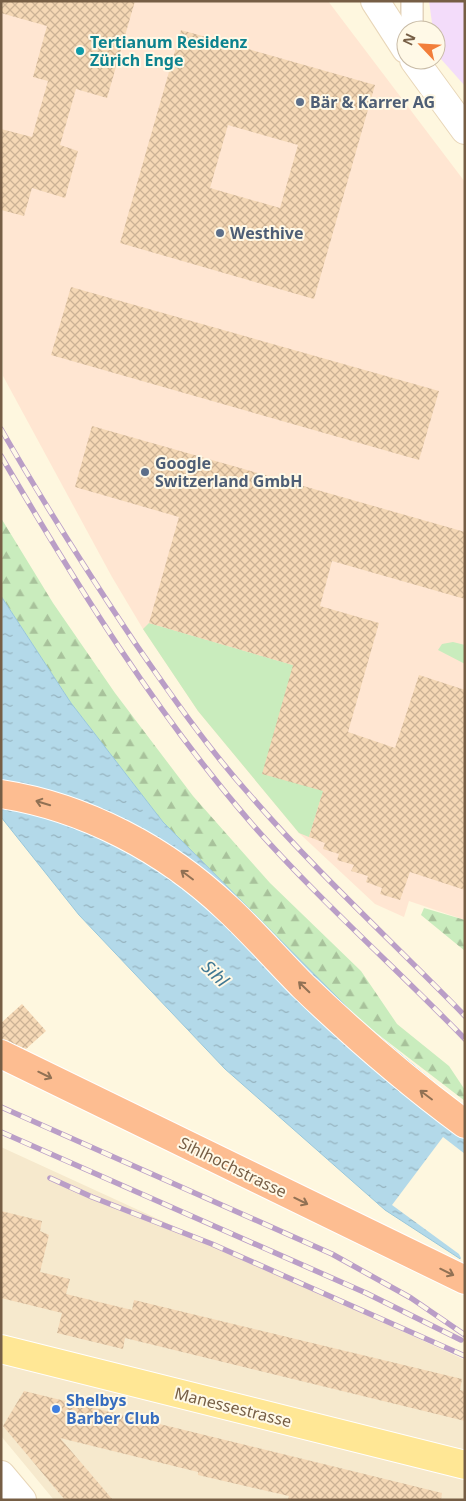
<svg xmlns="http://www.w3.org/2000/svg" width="466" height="1501" viewBox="0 0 466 1501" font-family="'Noto Sans',sans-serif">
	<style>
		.residential { fill: #f6e9cd }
		.commercial { fill: #ffe6d2 }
		.education { fill: #f3dcfa }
		.green { fill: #c9ecbd }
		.forest { fill: url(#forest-firs) }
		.water { fill: url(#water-ripples); stroke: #98c7db }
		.pier { fill: #fef7df }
		.building { fill: url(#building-cross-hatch); fill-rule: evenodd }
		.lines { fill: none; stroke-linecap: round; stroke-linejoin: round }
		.street-casing { stroke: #e3d3bb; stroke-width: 24 }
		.secondary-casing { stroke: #e8d6b8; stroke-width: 30 }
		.primary-casing { stroke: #fff; stroke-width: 30 }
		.highway-casing { stroke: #fff; stroke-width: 30 }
		.street { stroke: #fff; stroke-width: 21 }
		.secondary { stroke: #fff; stroke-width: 28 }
		.primary { stroke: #ffe795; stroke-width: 28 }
		.highway { stroke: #fdbd91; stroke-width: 28 }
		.rail-casing { stroke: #ba9ec7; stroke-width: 5.5 }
		.rail { stroke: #fff9e7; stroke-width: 4; stroke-dasharray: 11; stroke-linecap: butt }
		.oneway { stroke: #917154 }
		.culture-dot { fill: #0f9aa8; stroke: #fff9e7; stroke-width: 2 }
		.service-dot { fill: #5c6f8a; stroke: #fff9e7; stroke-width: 2 }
		.shop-dot { fill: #3f7fe0; stroke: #fff9e7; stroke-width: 2 }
		.labels { text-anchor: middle; stroke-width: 4; stroke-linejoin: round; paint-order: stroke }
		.culture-label { font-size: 16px; font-weight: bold; fill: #0d838f; stroke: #fff9e7; text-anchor: start }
		.service-label { font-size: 16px; font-weight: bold; fill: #4e5e75; stroke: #fff9e7; text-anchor: start }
		.street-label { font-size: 16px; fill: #765e45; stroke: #fff9e7 }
		.shop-label { font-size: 16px; font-weight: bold; fill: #366cbe; stroke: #fff9e7; text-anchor: start }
		.water-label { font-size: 18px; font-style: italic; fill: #407893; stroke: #fff9e7 }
	</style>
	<defs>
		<pattern id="forest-firs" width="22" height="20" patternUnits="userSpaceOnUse" patternTransform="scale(1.25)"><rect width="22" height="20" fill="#c9ecbd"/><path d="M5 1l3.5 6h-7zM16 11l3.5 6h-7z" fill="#a8c29b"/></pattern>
		<pattern id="water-ripples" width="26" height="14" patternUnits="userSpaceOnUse" patternTransform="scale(1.25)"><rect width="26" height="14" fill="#b3d9e9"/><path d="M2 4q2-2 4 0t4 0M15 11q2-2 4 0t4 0" fill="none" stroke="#96b3bf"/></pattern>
		<pattern id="building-cross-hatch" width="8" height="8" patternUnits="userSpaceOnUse" patternTransform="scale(1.25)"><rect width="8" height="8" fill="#f5d8b5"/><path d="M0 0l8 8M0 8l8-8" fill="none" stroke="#cbb295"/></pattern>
	</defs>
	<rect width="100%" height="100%" fill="#fef7df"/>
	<path class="residential" d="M 1,1147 L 465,1360 L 465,1500 L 54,1500 L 1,1436 Z"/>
	<path class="commercial" d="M 1,1 L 328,1 L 465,182 L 465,920 L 409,901 L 404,917 L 375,904 L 299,833 L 198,711 L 143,629 L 112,577 L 3,376 Z"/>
	<path class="education" d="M 429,1 L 465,1 L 465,86 L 441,59 L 436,49 L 436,30 L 433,30 Z"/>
	<path class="green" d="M 149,623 L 293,665 L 330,793 L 321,798 L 309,837 L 299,833 L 198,711 L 143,629 Z
		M 453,642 L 465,645 L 465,664 L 438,650 L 442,644 Z"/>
	<path class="forest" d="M 1,518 L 53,603 L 115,693 L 193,796 L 270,883 L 361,971 L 397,1024 L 449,1066 L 465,1090 L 465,1101 L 362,1022 L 163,822 L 71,703 L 1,596 Z
		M 424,908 L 465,920 L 465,951 L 421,915 Z"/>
	<path class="water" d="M 1,596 L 71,703 L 163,822 L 362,1022 L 465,1108 L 465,1262 L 385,1210 L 225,1069 L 79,915 L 1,817 Z"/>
	<path class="pier" d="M 443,1137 L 465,1154 L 465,1264 L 459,1261 L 461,1258 L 459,1254 L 392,1205 Z"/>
	<path class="building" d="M 1,1 L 135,1 L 107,98 L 76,89 L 60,145 L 78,151 L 65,198 L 32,188 L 24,216 L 1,210 L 1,129 L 32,137 L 48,81 L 33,77 L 47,26 L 1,13 Z
		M 181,30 L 375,85 L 314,299 L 120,243 ZM 228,125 L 298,145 L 280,208 L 210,188 Z
		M 71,287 L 439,391 L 419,460 L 51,355 Z
		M 92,426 L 465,532 L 465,599 L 332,561 L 320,606 L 379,623 L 348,732 L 395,748 L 419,675 L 465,690 L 465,890 L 410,872 L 400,900 L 380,894 L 382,888 L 366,882 L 368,876 L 351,871 L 354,865 L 337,860 L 339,854 L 323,849 L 325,843 L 309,837 L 323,791 L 262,774 L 293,665 L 149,623 L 179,517 L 75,487 Z
		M 22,1004 L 46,1031 L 26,1049 L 1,1039 L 1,1023 Z
		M 1,1211 L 42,1221 L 40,1231 L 49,1235 L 40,1272 L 70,1279 L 66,1294 L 132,1310 L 134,1300 L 462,1379 L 460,1390 L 465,1391 L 465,1421 L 125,1338 L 123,1349 L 57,1333 L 62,1313 L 1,1298 Z
		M 24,1391 L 442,1493 L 441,1500 L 288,1500 L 289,1496 L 198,1475 L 198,1472 L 60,1438 L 113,1500 L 65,1500 L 3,1426 Z"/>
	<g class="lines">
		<defs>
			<path id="street" d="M 397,37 L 412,22 L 412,1"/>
			<path id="secondary" d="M 375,1 L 406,49
				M 414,60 L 465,130
				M 1,1475 L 22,1500"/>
			<path id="primary" d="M 1,1349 L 465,1465"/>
			<path id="highway" d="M 1,794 C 85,807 166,850 227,908 C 254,933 278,961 304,987 C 355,1036 408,1082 465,1124
				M 1,1054 L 465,1280"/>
		</defs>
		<use href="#street" class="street-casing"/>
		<use href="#secondary" class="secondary-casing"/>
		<use href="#primary" class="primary-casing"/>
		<use href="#highway" class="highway-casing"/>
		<use href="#street" class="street"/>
		<use href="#secondary" class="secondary"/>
		<use href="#primary" class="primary"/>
		<use href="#highway" class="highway"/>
		<defs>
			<path id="rail" d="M 1,429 C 43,502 88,573 135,643 C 171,695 207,747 249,794 C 316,872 393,942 465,1016
				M 1,456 C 76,584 155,712 252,824 C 319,900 395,967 465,1039
				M 1,1107 L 332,1254 L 411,1298 L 465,1335
				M 1,1132 L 366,1293 L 461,1340
				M 50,1178 L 92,1197 L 212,1244 L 465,1356"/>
		</defs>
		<use href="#rail" class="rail-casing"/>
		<use href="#rail" class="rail"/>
	</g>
	<defs><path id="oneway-shaft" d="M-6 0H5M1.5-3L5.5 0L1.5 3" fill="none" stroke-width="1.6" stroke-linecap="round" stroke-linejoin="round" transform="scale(1.25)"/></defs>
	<g class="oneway">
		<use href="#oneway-shaft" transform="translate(43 803) rotate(-163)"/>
		<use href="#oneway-shaft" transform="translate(187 875) rotate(-143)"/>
		<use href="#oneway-shaft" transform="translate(304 987) rotate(-136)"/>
		<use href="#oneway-shaft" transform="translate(45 1075) rotate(26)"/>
		<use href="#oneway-shaft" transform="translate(426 1095) rotate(-143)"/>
		<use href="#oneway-shaft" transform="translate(301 1201) rotate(26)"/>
		<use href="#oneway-shaft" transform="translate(447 1272) rotate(26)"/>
	</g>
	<circle class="culture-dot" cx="80" cy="51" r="5"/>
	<g class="service-dot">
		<circle cx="300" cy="102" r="5"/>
		<circle cx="220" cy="233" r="5"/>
		<circle cx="145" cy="472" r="5"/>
	</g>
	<circle class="shop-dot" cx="56" cy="1409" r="5"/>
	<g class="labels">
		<g class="culture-label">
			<text x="90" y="48">Tertianum Residenz<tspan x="90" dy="18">Zürich Enge</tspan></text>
		</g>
		<g class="service-label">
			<text x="310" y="108">Bär &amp; Karrer AG</text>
			<text x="230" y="239">Westhive</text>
			<text x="155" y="469">Google<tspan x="155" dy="18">Switzerland GmbH</tspan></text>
		</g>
		<g class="street-label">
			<text transform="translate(233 1167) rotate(26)" y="6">Sihlhochstrasse</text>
			<text transform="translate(233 1407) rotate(14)" y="6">Manessestrasse</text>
		</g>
		<g class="shop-label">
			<text x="66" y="1406">Shelbys<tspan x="66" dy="18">Barber Club</tspan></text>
		</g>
		<g class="water-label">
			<text transform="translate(215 974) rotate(44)" y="6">Sihl</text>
		</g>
	</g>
	<rect width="466" height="1501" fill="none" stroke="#765e45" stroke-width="5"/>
	<g transform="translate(421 45) rotate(295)"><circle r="24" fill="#fff9e7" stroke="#c8bba6"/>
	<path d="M0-4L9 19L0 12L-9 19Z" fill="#f27e3a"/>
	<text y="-8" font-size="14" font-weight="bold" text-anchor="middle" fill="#765e45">N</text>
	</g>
</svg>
